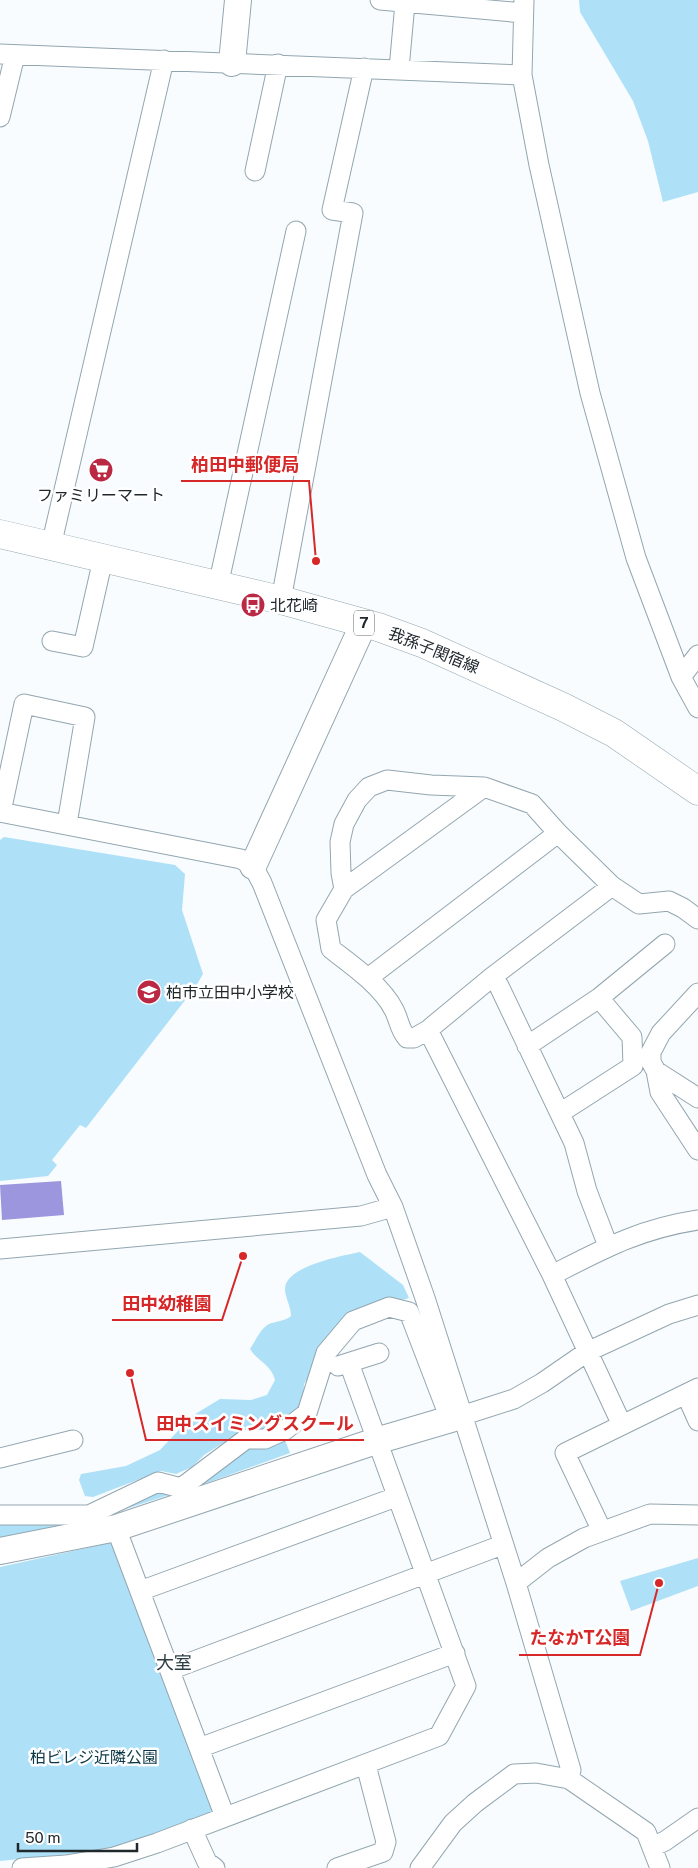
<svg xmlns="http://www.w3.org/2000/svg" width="698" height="1868" viewBox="0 0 698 1868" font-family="'Public Sans','Noto Sans JP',sans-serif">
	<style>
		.green { fill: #aee0f7 }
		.water { fill: #9b96dd }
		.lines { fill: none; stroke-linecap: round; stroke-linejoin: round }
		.street-casing { stroke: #93a6b0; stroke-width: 21 }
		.secondary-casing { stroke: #93a6b0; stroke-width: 28 }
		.primary-casing { stroke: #93a6b0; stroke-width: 29 }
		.street { stroke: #fff; stroke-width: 19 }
		.secondary { stroke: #fff; stroke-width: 26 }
		.primary { stroke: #fff; stroke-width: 28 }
		.labels { text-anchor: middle; stroke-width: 5; stroke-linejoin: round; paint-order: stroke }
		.shield { fill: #fff; stroke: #63686b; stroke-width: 1 }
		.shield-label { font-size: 15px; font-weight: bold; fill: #20282c }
		.poi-label { font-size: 16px; fill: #20282c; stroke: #fff; text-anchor: start }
		.street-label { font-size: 16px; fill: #20282c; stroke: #fff }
		.park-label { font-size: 16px; fill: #0d3848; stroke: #fff }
		.neighbourhood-label { font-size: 18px; fill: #2d3e45; stroke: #fff }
		.leader { fill: none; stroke: #d62828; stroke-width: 2 }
		.callout-dot { fill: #d62828; stroke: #fff; stroke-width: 2 }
		.callout-label { font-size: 18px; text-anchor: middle; font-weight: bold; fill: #d62828; stroke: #fff; stroke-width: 5; stroke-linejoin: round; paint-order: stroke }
	</style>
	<rect width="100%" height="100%" fill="#f8fcfe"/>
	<path class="green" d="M 579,0 L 698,0 L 698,192 L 663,202 L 648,141 L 633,101 L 580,12 Z
		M 4,837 L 175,865 L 185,874 L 182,910 L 203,974 L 196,986 L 86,1128 L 80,1125 L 52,1160 L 57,1165 L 48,1176 L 0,1181 L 0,840 Z
		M 360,1252 L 403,1285 L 409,1298 L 346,1318 L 304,1384 L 303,1401 L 299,1407 L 273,1426 L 240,1435 L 223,1443 L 204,1455 L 192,1467 L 176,1474 L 161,1471 L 93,1497 L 85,1496 L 79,1480 L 81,1474 L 126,1466 L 160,1450 L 192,1416 L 220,1399 L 251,1400 L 267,1395 L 275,1380 C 271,1364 258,1362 250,1349 C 256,1340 260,1329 269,1324 C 277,1321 285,1321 291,1316 C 291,1306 285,1298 285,1289 C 285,1266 342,1256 360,1252 Z
		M 283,1435 L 290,1453 L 190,1489 L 247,1444 Z
		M 158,1485 L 175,1493 L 98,1518 Z
		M 0,1517 L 79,1524 L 0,1540 Z
		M 114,1542 L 214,1809 L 211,1815 L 103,1851 L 0,1861 L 0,1567 Z
		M 698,1558 L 698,1586 L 631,1611 L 620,1581 Z"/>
	<path class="water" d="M 61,1181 L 64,1215 L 2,1220 L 0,1185 Z"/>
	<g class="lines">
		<defs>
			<path id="street" d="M 380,0 L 523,13
				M 524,0 L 522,75 L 539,165 L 590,393 L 636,558 L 681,677 L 698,708
				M 0,54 L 522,75
				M 399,69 L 405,3
				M 0,117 L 15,55
				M 255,171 L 278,64
				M 51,546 L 164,60
				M 218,586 L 296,231
				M 281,600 L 353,213 L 332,210 L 364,68
				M 52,641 L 83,647 L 103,559
				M 681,677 L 698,655
				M 0,812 L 241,859 L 253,866 L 262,883 L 377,1175 L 393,1207 L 425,1298 L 516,1583 L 571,1770 L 569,1779
				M 1,812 L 24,704 L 85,717 L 67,824
				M 612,886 L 639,904 L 669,901 L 683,908 L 698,919
				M 344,889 L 341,873 L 340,842 L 344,824 L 357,800 L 369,787 L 387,780 L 431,785 L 484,787 L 532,804 L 558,833 L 612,886 L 492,977 L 428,1030 L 414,1038 L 407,1038 C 399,1029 399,1019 394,1010 C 382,986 352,965 331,949 L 326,920 L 344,889 L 484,787
				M 492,977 L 499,986 L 574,1143 L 587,1191 L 608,1246
				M 368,978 L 558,833
				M 698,993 L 661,1033 L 651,1052 L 651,1062 L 656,1071 L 660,1092 L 698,1150
				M 428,1030 L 552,1275 L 622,1425
				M 527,1046 L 599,998 L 665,944
				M 656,1071 L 698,1098
				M 560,1113 L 633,1066 L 632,1037 L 599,998
				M 0,1249 L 361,1216 L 393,1207
				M 552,1275 C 603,1249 639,1229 698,1220
				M 338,1366 L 379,1353
				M 686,1394 L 698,1421
				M 461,1416 L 514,1399 L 542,1383 L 587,1352 L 669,1314 L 698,1305
				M 0,1458 L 73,1440
				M 0,1515 L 89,1515 L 158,1482 L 181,1488 L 246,1439 L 265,1439 L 285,1430 L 307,1413 L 326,1353 L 353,1321 L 389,1307 L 409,1312 L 450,1419
				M 116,1528 L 225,1817
				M 602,1531 L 565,1453 L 698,1388
				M 516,1583 L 548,1558 L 584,1538 L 650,1514 L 698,1515
				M 140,1591 L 396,1497
				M 170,1670 L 502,1545
				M 199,1748 L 455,1653
				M 192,1829 L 207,1862 L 215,1868
				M 652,1847 L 665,1841 L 698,1818
				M 22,1868 L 66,1865 L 114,1857 L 157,1843 L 439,1736 L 466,1686 L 349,1363
				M 337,1868 L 383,1852 L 386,1842 L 366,1765
				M 420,1868 L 453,1823 L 475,1803 L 514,1774 L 536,1773 L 569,1779 L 646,1832 L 660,1868"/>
			<path id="secondary" d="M 232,63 L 238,0
				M 253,866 L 364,623
				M 0,1551 L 116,1528 L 376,1441 L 461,1416"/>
			<path id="primary" d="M 0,534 L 281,600 L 378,627 L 422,643 L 563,707 L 614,733 L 698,791"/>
		</defs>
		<use href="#street" class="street-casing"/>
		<use href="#secondary" class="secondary-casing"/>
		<use href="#primary" class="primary-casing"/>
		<use href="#street" class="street"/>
		<use href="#secondary" class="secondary"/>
		<use href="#primary" class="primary"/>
	</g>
	<defs>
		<symbol id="supermarket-disc" viewBox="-11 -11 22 22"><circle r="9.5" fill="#ba2843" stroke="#fff"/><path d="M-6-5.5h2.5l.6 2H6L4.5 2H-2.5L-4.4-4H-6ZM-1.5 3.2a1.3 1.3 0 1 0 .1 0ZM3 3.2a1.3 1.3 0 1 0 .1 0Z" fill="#fff"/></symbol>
		<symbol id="bus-disc" viewBox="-11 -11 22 22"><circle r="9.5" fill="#ba2843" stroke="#fff"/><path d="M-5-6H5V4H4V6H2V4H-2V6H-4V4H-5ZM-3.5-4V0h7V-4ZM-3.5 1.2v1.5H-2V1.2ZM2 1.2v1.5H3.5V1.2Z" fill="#fff"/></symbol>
		<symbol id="school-disc" viewBox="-11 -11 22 22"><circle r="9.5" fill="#ba2843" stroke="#fff"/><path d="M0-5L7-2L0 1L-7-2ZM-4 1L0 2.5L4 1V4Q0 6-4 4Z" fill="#fff"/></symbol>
	</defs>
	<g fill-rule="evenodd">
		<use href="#supermarket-disc" x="87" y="456" width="28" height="28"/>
		<use href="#bus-disc" x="239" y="591" width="28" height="28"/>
		<use href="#school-disc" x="135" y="978" width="28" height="28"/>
	</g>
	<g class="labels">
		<rect class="shield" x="354" y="610.5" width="20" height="25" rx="4"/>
		<g class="shield-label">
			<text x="364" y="628">7</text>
		</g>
		<g class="poi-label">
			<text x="101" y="501" text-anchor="middle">ファミリーマート</text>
			<text x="270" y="611">北花崎</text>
			<text x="166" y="998">柏市立田中小学校</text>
		</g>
		<g class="street-label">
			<text transform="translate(434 650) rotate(22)" y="6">我孫子関宿線</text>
		</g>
		<g class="park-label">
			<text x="94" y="1763">柏ビレジ近隣公園</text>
		</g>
		<g class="neighbourhood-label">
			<text x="174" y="1669">大室</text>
		</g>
	</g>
	<path class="leader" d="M316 561L309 481H181M243 1256L222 1320H112M130 1373L146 1440H364M659 1583L640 1655H519"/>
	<g class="callout-dot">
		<circle cx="316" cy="561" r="5"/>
		<circle cx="243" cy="1256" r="5"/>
		<circle cx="130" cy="1373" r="5"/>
		<circle cx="659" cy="1583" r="5"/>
	</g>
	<g class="callout-label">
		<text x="245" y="471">柏田中郵便局</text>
		<text x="167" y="1310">田中幼稚園</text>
		<text x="255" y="1430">田中スイミングスクール</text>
		<text x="580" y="1644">たなかT公園</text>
	</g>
	<path d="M18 1843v8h119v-8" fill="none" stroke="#20282c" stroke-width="2.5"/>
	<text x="25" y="1843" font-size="15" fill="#20282c" stroke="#ffffff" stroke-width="4" paint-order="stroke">50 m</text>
</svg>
